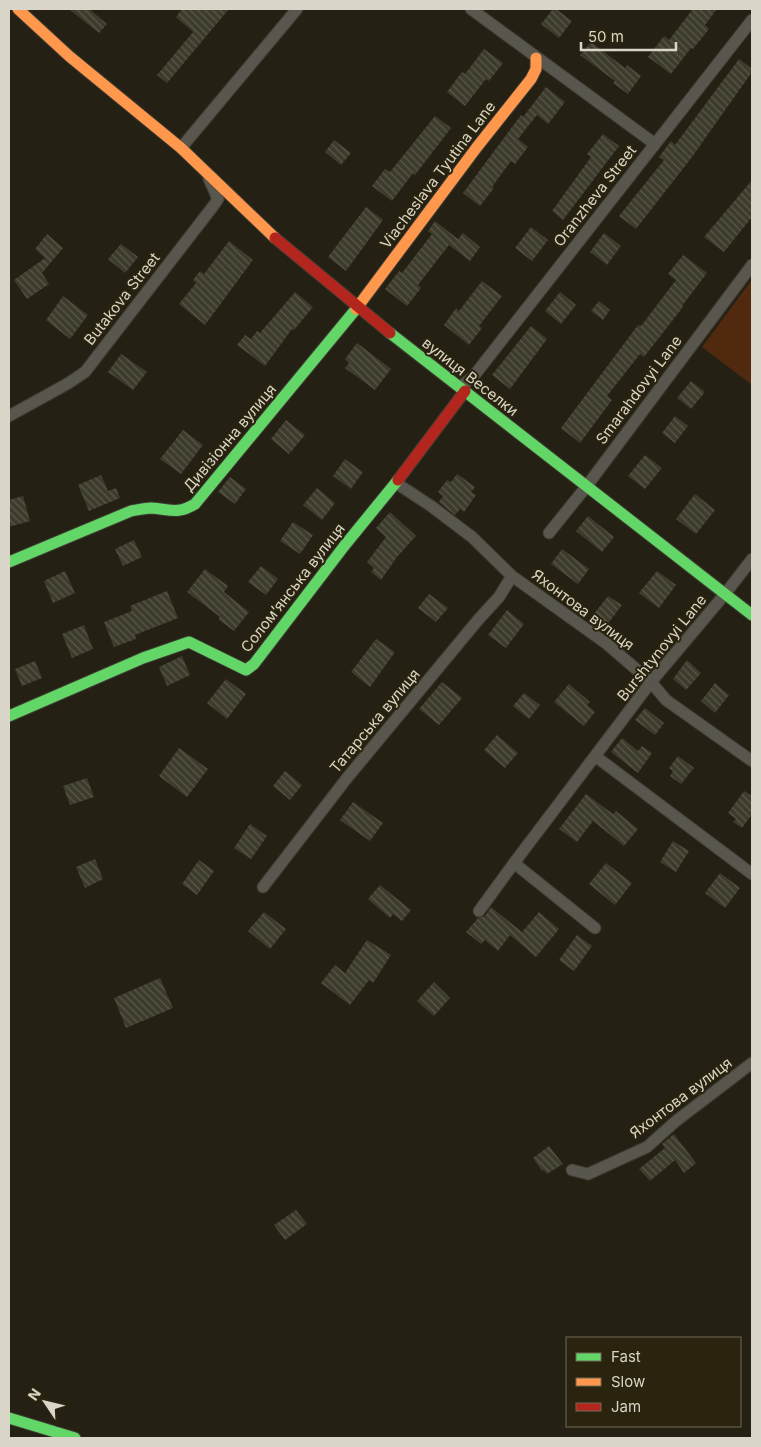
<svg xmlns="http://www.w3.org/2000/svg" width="761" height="1447" viewBox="0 0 761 1447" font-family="Inter,sans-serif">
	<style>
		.pitch { fill: #50290e }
		.building { fill: url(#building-back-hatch) }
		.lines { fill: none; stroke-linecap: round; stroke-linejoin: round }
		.street-casing { stroke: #3e3b32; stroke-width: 13 }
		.fast-casing { stroke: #3e3b32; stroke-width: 13 }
		.slow-casing { stroke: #3e3b32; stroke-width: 13 }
		.jam-casing { stroke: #3e3b32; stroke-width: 13 }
		.street { stroke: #58564d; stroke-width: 11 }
		.fast { stroke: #63d668; stroke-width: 11 }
		.slow { stroke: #ff974d; stroke-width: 11 }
		.jam { stroke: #b3261e; stroke-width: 11 }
		.labels { text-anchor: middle; stroke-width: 4; stroke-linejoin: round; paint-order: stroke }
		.street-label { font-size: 15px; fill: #d9d5c8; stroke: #2a230d }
	</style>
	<defs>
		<pattern id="building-back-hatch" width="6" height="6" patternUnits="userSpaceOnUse" patternTransform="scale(1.25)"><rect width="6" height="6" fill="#3d3c2c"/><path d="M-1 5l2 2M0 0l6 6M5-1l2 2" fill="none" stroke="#585749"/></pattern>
	</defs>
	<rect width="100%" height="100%" fill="#242013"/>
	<path class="pitch" d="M 751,281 L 752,282 L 752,385 L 702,347 Z"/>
	<path class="building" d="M 69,9 L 89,9 L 107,24 L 99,33 Z
		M 182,9 L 229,9 L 167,83 L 157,75 L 193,32 L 176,17 Z
		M 553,9 L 556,9 L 572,21 L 559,38 L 541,24 Z
		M 693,9 L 717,9 L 705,25 L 709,29 L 693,49 L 691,48 L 671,74 L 648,57 L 664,36 L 669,40 Z
		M 591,42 L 625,68 L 627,65 L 641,76 L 628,94 L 613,83 L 615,81 L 580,55 Z
		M 484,49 L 503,63 L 489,81 L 486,79 L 465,106 L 447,92 L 462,72 L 465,74 Z
		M 739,59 L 752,69 L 752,72 L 692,157 L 636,229 L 619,216 L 664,160 L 659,157 L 671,141 L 675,145 Z
		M 546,87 L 565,102 L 548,124 L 537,115 L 518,139 L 528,147 L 515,164 L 511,161 L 492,187 L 494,188 L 480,206 L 463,193 L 521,115 L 523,117 Z
		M 435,116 L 451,128 L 415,175 L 413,173 L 392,201 L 372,186 L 385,169 L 390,172 Z
		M 603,134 L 619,146 L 563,220 L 552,211 L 591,157 L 587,154 Z
		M 334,140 L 351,153 L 341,165 L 325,152 Z
		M 752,180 L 752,217 L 724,252 L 704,237 Z
		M 366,207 L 383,220 L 346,271 L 328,257 Z
		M 435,221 L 458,239 L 463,233 L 480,247 L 470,261 L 449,245 L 418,285 L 421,288 L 407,306 L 385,289 L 399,271 L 402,273 L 432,234 L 428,231 Z
		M 531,227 L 548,240 L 532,261 L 515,248 Z
		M 604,233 L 621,246 L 607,265 L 590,252 Z
		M 47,234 L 63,248 L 42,273 L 49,284 L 27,299 L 14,280 L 45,258 L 35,249 Z
		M 229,241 L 253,260 L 205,325 L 179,304 L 196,283 L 193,280 L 200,271 L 204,274 Z
		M 121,244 L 138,257 L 125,273 L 108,259 Z
		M 683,255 L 707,273 L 682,306 L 683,307 L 644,357 L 640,354 L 607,396 L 612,400 L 580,443 L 561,428 L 638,325 L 641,326 L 676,280 L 668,274 Z
		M 482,281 L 502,296 L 479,326 L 482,328 L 469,345 L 444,325 L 456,308 L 459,311 Z
		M 295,292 L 313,307 L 294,330 L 292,329 L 265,366 L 237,345 L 245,335 L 251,339 L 257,331 L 260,333 Z
		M 560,292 L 576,305 L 561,324 L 545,311 Z
		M 63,296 L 88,315 L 70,339 L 46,320 Z
		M 599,301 L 610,310 L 603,320 L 591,311 Z
		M 531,326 L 547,339 L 510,389 L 492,375 Z
		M 357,343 L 391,369 L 375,390 L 345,368 L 349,363 L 345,359 Z
		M 121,354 L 147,372 L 133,390 L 108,372 Z
		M 691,381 L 705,392 L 691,409 L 677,398 Z
		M 675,416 L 688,426 L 675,443 L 662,433 Z
		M 286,420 L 305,435 L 289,454 L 271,439 Z
		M 183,430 L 203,445 L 181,474 L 160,459 Z
		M 645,455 L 662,468 L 645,489 L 628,476 Z
		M 345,459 L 363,472 L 351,489 L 333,476 Z
		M 457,474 L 475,487 L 471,492 L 476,495 L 464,512 L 460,509 L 455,515 L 439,502 L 443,496 L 438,492 L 447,480 L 451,482 Z
		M 101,475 L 108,491 L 116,488 L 120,498 L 89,511 L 78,485 Z
		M 230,477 L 246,489 L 235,504 L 218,492 Z
		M 317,488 L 335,503 L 322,520 L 303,505 Z
		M 695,494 L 715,510 L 696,534 L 676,519 Z
		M 23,496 L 30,521 L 9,527 L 9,500 Z
		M 390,512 L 416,536 L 397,557 L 381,580 L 371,572 L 374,568 L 367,562 L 386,537 L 376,528 Z
		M 588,516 L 614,537 L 602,552 L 576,531 Z
		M 293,522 L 313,535 L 300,554 L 280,541 Z
		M 134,540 L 142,557 L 123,566 L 115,549 Z
		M 562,549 L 589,569 L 578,584 L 551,564 Z
		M 261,566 L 278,579 L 266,595 L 248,582 Z
		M 205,569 L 228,586 L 224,592 L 249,612 L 234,631 L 218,619 L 220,617 L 187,592 Z
		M 65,571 L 75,593 L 53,603 L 44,581 Z
		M 657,571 L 676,585 L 659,608 L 639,593 Z
		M 167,591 L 178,618 L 135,635 L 136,639 L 114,647 L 104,622 L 132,611 L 130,606 Z
		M 429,594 L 448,608 L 436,622 L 418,608 Z
		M 608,596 L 622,605 L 607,625 L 593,615 Z
		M 507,610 L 524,624 L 506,648 L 488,635 Z
		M 84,625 L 93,649 L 72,658 L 62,634 Z
		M 376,639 L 395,652 L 370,687 L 351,672 Z
		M 182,656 L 190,675 L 167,686 L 159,667 Z
		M 687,660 L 701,673 L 686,690 L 673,679 Z
		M 35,661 L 42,678 L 22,686 L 15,669 Z
		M 226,679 L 246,694 L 227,719 L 207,703 Z
		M 442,682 L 462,698 L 439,725 L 419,709 Z
		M 715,683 L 729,695 L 715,713 L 701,701 Z
		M 569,684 L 590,702 L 587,705 L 595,712 L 584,726 L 554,702 Z
		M 524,693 L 540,705 L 529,719 L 513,706 Z
		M 645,708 L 664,723 L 655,735 L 635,720 Z
		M 497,735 L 518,753 L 505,768 L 484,750 Z
		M 622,738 L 638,751 L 642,746 L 652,753 L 638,773 L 611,752 Z
		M 179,748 L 208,769 L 187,797 L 159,776 Z
		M 678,756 L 694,768 L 681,784 L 670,776 L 673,771 L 669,768 Z
		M 285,771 L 302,785 L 290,800 L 273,786 Z
		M 87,778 L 94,797 L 70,805 L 63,786 Z
		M 744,791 L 752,796 L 752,814 L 742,828 L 733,822 L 736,819 L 728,813 Z
		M 586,794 L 613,814 L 616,811 L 638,829 L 624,846 L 593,821 L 577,842 L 559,829 Z
		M 353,802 L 383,823 L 370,841 L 340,820 Z
		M 250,824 L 267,836 L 251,859 L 234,848 Z
		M 673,841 L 689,851 L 676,872 L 660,862 Z
		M 95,859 L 103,879 L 85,888 L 76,867 Z
		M 199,860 L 214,871 L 197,895 L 182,884 Z
		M 606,863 L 632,883 L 615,905 L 589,884 Z
		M 720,873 L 740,888 L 725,908 L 705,893 Z
		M 380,885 L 411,910 L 402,921 L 393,914 L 390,918 L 368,899 Z
		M 491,907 L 522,932 L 539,912 L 559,929 L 536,957 L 510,935 L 498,951 L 485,940 L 481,944 L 466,932 L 478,918 L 485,916 Z
		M 264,912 L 286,929 L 270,949 L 248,931 Z
		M 577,935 L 592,946 L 574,971 L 559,960 Z
		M 367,940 L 391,955 L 373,983 L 369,980 L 350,1005 L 321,983 L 335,965 L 345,973 Z
		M 160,978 L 173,1008 L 126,1028 L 114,998 Z
		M 434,982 L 450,998 L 434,1016 L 417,1001 Z
		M 674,1134 L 696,1163 L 684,1173 L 675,1160 L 650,1181 L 639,1169 L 665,1148 L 662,1144 Z
		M 549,1146 L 563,1164 L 547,1174 L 544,1170 L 542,1171 L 533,1158 Z
		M 296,1210 L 307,1224 L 285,1240 L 274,1225 Z"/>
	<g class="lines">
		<defs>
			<path id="street" d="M 471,9 L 655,144
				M 181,148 L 297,9
				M 460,387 L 473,377 L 752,20
				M 9,416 L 67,384 L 85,372 L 214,205 L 218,199 L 209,179
				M 396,483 L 431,506 L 472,537 L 512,576 L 607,644 L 651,682 L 666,700 L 752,761
				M 549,533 L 586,487 L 752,265
				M 595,756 L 752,874
				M 514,863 L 595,928
				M 263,887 L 347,778 L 478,620 L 499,597 L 512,576
				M 479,911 L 514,863 L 651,682 L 725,594 L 752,559
				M 572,1170 L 588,1174 L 647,1147 L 676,1121 L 752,1063"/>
			<path id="fast" d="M 390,333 L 752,615
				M 9,562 L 131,511 C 138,510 145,508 151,508 C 170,509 177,515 195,504 L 356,309
				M 9,716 L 143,658 L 189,642 L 246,670 L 254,664 L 345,545 L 398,480
				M 9,1418 L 75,1438"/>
			<path id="slow" d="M 18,9 L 69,56 L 181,148 L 275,238
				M 356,309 L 477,147 L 531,79 L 536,69 L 536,58"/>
			<path id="jam" d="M 275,238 L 390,333
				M 398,480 L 465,391"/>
		</defs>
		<use href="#street" class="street-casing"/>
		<use href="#fast" class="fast-casing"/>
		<use href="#slow" class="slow-casing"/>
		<use href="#jam" class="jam-casing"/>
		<use href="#street" class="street"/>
		<use href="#fast" class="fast"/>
		<use href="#slow" class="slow"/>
		<use href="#jam" class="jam"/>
	</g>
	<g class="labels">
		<g class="street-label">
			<text transform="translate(438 175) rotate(-53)" y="5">Viacheslava Tyutina Lane</text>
			<text transform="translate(595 196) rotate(-52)" y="5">Oranzheva Street</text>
			<text transform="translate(122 299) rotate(-52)" y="5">Butakova Street</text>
			<text transform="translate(470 377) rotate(38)" y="5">вулиця Веселки</text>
			<text transform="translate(639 390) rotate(-53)" y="5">Smarahdovyi Lane</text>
			<text transform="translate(230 438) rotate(-50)" y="5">Дивізіонна вулиця</text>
			<text transform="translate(293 588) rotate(-52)" y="5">Соломʼянська вулиця</text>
			<text transform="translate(583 610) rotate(37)" y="5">Яхонтова вулиця</text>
			<text transform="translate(662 648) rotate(-51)" y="5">Burshtynovyi Lane</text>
			<text transform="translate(375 721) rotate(-50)" y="5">Татарська вулиця</text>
			<text transform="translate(681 1098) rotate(-37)" y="5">Яхонтова вулиця</text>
		</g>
	</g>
	<rect width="761" height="1447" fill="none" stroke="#d9d5c8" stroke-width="20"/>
	<rect x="566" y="1337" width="175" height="90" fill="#2a230d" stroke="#706a58"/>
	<rect x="576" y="1353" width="25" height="8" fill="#63d668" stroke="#706a58"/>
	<text x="611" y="1362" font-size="15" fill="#d9d5c8">Fast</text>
	<rect x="576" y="1378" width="25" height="8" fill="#ff974d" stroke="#706a58"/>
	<text x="611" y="1387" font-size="15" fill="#d9d5c8">Slow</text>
	<rect x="576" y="1403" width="25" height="8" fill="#b3261e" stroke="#706a58"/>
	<text x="611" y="1412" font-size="15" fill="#d9d5c8">Jam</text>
	<g transform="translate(45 1402) rotate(305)" stroke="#2a230d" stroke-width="4" paint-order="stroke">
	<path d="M0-4L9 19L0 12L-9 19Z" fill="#d9d5c8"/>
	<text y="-8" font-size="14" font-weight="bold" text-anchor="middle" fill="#d9d5c8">N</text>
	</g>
	<path d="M581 42v8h95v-8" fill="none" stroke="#d9d5c8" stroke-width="2.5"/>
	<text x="588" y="42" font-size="15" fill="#d9d5c8" stroke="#2a230d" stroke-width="4" paint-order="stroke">50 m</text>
</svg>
